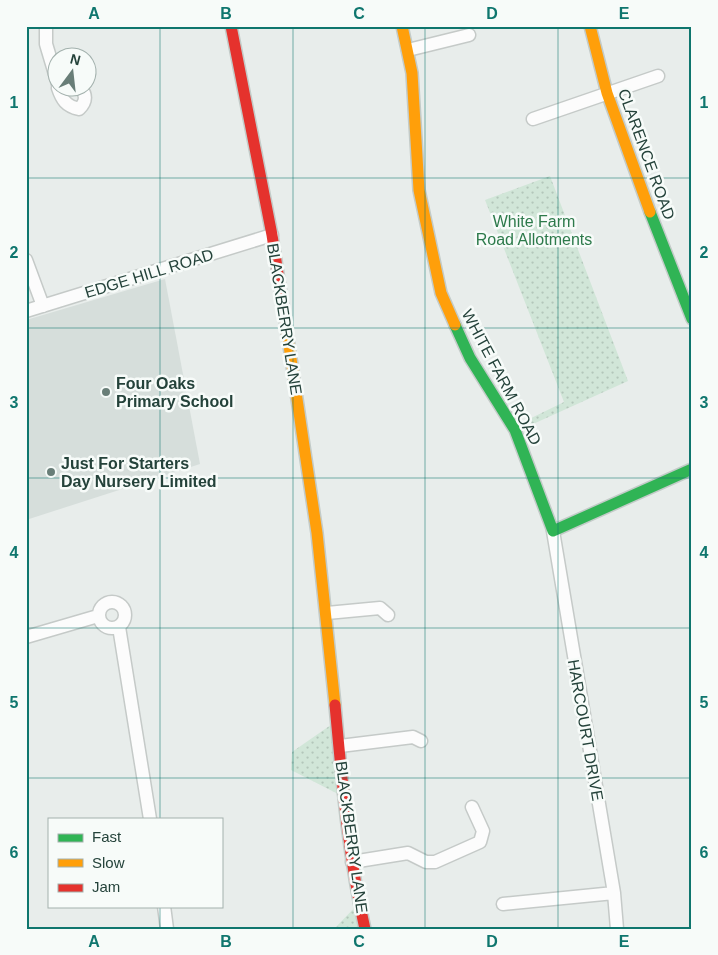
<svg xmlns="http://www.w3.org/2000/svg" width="718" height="955" viewBox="0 0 718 955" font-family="Arial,sans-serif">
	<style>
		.built { fill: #d6dedb }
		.grass { fill: url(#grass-dots) }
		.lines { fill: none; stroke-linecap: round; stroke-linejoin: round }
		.street-casing { stroke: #c5cac8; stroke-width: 15 }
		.fast-casing { stroke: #c3cbc8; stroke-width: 14 }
		.slow-casing { stroke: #c3cbc8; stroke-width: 14 }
		.jam-casing { stroke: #c3cbc8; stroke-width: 14 }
		.street { stroke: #fcfcfc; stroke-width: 12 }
		.fast { stroke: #30b455; stroke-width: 11 }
		.slow { stroke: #ff9f0a; stroke-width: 11 }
		.jam { stroke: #e5322d; stroke-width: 11 }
		.grid { fill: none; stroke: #0f766e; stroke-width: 1; stroke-opacity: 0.55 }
		.poi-dot { fill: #697e78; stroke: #f7fbf9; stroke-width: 2 }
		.labels { text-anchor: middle; stroke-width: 5; stroke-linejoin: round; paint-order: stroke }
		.street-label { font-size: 16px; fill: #24423a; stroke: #f7fbf9 }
		.park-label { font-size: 16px; fill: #2d7a4b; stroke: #f7fbf9 }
		.poi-label { font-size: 16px; font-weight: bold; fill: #24423a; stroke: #f7fbf9; text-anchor: start }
		.neatline { fill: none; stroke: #0f766e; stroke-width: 2 }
		.grid-label { font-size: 16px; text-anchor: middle; font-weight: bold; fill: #0f766e }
	</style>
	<defs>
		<pattern id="grass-dots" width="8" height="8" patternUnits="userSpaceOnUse" patternTransform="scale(1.25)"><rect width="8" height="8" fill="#d1e6d8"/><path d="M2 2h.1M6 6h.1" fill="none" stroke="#b3c6ba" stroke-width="1.8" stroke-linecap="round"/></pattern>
	</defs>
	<rect width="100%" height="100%" fill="#e8edeb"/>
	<path class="built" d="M 165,279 L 200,464 L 26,520 L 26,320 Z"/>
	<path class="grass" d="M 550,176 L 628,381 L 522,429 L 519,424 L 564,402 L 485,200 Z
		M 338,720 L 344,797 L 291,770 L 292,752 Z
		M 359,903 L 365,929 L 334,929 Z"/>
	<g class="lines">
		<defs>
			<path id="street" d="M 46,26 L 46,44 L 58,84
				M 408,50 L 469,35
				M 58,88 C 62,100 66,106 79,109 C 86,102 87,96 81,88
				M 533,119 L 658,76
				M 26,260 L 43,306
				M 26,311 L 272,235
				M 553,531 L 614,893 L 617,929
				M99 615a13 13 0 1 1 26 0a13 13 0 1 1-26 0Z
				M 327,613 L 380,608 L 388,615
				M 119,627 L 150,819
				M 26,637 L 98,616
				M 340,746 L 413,737 L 421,741
				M 352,862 L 408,853 L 426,862 L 435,862 L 480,842 L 483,831 L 472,807
				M 503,904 L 614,893
				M 164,906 L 167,929"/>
			<path id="fast" d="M 650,212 L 692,319
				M 455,325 L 470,358 L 515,430 L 553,531 L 692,469"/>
			<path id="slow" d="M 402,26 L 412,73 L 419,190 L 441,293 L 455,325
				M 590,26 L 607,93 L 650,212
				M 287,332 L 317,533 L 335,705"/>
			<path id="jam" d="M 231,26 L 272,235 L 287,332
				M 335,705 C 342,780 348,856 365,929"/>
		</defs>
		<use href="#street" class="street-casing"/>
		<use href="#fast" class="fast-casing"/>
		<use href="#slow" class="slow-casing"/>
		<use href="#jam" class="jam-casing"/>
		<use href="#street" class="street"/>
		<use href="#fast" class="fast"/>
		<use href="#slow" class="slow"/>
		<use href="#jam" class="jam"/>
	</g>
	<path class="grid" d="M 160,26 L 160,819M 293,26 L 293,929M 425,26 L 425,929M 558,26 L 558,929M 26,178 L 692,178M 26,328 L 692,328M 26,478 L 692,478M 26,628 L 692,628M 26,778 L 692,778M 160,906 L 160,929"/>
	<g class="poi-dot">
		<circle cx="106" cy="392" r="5"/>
		<circle cx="51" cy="472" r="5"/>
	</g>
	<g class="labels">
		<g class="street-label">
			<text transform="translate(647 154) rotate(70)" y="6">CLARENCE ROAD</text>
			<text transform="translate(149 273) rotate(-17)" y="6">EDGE HILL ROAD</text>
			<text transform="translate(285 319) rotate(81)" y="6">BLACKBERRY LANE</text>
			<text transform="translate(502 377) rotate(62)" y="6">WHITE FARM ROAD</text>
			<text transform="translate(586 730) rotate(80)" y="6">HARCOURT DRIVE</text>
			<text transform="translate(352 837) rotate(82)" y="6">BLACKBERRY LANE</text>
		</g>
		<g class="park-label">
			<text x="534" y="227">White Farm<tspan x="534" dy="18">Road Allotments</tspan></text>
		</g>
		<g class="poi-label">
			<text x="116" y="389">Four Oaks<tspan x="116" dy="18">Primary School</tspan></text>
			<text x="61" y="469">Just For Starters<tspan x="61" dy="18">Day Nursery Limited</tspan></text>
		</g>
	</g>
	<rect width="718" height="955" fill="none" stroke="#f7fbf9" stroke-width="55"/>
	<rect x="48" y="818" width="175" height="90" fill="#f7fbf9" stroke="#a3b1ad"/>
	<rect x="58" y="834" width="25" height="8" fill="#30b455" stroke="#a3b1ad"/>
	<text x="92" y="842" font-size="15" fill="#24423a">Fast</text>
	<rect x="58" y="859" width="25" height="8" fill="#ff9f0a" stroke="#a3b1ad"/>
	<text x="92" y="868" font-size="15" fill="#24423a">Slow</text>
	<rect x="58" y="884" width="25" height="8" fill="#e5322d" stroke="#a3b1ad"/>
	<text x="92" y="892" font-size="15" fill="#24423a">Jam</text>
	<g transform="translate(72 72) rotate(15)"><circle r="24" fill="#f7fbf9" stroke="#a3b1ad"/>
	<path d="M0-4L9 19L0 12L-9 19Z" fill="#697e78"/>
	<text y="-8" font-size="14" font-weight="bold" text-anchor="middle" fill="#24423a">N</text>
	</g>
	<rect x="28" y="28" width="662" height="900" class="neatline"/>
	<g class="grid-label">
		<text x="94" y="19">A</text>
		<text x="226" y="19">B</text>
		<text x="359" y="19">C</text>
		<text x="492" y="19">D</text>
		<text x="624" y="19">E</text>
		<text x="14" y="108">1</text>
		<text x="704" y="108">1</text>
		<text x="14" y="258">2</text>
		<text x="704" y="258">2</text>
		<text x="14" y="408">3</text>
		<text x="704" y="408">3</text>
		<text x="14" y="558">4</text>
		<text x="704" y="558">4</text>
		<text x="14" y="708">5</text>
		<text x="704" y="708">5</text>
		<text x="14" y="858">6</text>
		<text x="704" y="858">6</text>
		<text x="94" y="947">A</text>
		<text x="226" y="947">B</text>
		<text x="359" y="947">C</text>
		<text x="492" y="947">D</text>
		<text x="624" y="947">E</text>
	</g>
</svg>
